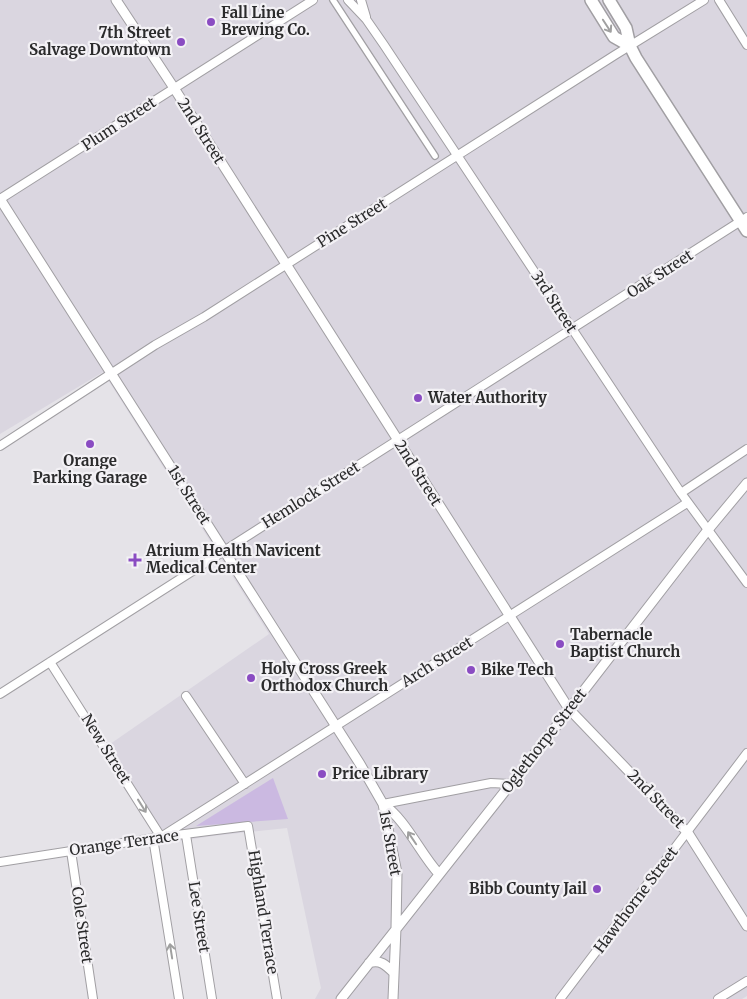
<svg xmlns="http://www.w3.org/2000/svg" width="747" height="999" viewBox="0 0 747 999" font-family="Merriweather,serif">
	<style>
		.built { fill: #dad6e0 }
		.green { fill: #cbb9e1 }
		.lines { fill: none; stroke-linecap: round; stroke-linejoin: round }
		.pedestrian-casing { stroke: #a19fa3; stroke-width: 8 }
		.minor-casing { stroke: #a19fa3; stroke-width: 10 }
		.tertiary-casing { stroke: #a19fa3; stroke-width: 11 }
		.primary-casing { stroke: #a19fa3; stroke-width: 14 }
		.pedestrian { stroke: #fff; stroke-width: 5.5 }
		.minor { stroke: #fff; stroke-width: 8 }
		.tertiary { stroke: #fff; stroke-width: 9 }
		.primary { stroke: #fff; stroke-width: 11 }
		.oneway { stroke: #a0a0a0 }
		.poi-dot { fill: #8a4cc2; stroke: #f3f1f5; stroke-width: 2 }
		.labels { text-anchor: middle; stroke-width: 4.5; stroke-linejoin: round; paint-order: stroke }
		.poi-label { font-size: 15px; font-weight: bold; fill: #2b2b2c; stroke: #f3f1f5; text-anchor: start }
		.street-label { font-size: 15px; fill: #2b2b2c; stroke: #f3f1f5 }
	</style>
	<rect width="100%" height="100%" fill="#e5e3e8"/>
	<path class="built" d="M 0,0 L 747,0 L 747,996 L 742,999 L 315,999 L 321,988 L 287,828 L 213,836 L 160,844 L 100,751 L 269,634 L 103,372 L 0,434 Z"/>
	<path class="green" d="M 273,778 L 288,819 L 196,826 Z"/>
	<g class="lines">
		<defs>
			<path id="pedestrian" d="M 333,0 L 435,156"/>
			<path id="minor" d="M 348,0 L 366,19 L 384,45 L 681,493 L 747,583
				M 361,0 L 366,17
				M 719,0 L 747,45
				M 0,199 L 313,0
				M 0,446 L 155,345 L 204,317 L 615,55 L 704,0
				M 681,493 L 747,449
				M 50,662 L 161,837
				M 0,694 L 747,217
				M 186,696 L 245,784
				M 383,804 L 491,783 L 511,784
				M 186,835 L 212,999
				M 161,837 L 687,503
				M 153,838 L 179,999
				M 71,851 L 93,999
				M 0,862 L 161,837 L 248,826 L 277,999
				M 560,999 L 747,753
				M 718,999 L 747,981"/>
			<path id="tertiary" d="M 116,0 L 174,88 L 569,709 L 688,833 L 747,926
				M 0,199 L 360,764 L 383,804 L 397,873 L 396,928 L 393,999
				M 383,804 C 407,821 419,852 439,874
				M 369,963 C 380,959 386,965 394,973
				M 341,999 L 558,724 L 707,531 L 747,483"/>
			<path id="primary" d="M 591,0 L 614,37 L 630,46
				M 609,0 L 626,28 L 630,46 L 636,58 L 747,231"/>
		</defs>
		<use href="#pedestrian" class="pedestrian-casing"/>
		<use href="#minor" class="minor-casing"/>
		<use href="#tertiary" class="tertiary-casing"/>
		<use href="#primary" class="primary-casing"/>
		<use href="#pedestrian" class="pedestrian"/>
		<use href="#minor" class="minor"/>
		<use href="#tertiary" class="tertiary"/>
		<use href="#primary" class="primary"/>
	</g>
	<defs><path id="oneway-shaft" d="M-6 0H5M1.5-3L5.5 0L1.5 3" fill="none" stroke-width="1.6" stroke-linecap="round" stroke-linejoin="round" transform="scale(1.25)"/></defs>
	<g class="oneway">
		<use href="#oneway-shaft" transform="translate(607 26) rotate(57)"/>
		<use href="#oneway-shaft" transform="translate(142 806) rotate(58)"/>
		<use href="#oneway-shaft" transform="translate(412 838) rotate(-124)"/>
		<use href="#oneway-shaft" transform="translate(171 951) rotate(-99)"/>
	</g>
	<g class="poi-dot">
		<circle cx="211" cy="22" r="5"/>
		<circle cx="181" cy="42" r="5"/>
		<circle cx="418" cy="398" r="5"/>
		<circle cx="90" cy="444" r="5"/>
		<path d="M132.5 552.5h5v5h5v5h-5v5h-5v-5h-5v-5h5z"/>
		<circle cx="560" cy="644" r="5"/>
		<circle cx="471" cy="670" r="5"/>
		<circle cx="251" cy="678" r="5"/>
		<circle cx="322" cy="774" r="5"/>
		<circle cx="597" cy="889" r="5"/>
	</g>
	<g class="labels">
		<g class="poi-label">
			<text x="221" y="18">Fall Line<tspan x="221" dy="17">Brewing Co.</tspan></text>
			<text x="171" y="38" text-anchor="end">7th Street<tspan x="171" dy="17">Salvage Downtown</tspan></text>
			<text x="428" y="403">Water Authority</text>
			<text x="90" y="466" text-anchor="middle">Orange<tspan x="90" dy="17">Parking Garage</tspan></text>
			<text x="146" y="556">Atrium Health Navicent<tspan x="146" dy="17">Medical Center</tspan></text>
			<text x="570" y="640">Tabernacle<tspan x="570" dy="17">Baptist Church</tspan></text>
			<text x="261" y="674">Holy Cross Greek<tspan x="261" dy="17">Orthodox Church</tspan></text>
			<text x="481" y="675">Bike Tech</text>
			<text x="332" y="779">Price Library</text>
			<text x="587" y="894" text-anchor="end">Bibb County Jail</text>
		</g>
		<g class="street-label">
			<text transform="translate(119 124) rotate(-33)" y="5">Plum Street</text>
			<text transform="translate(201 131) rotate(58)" y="5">2nd Street</text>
			<text transform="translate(352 223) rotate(-32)" y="5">Pine Street</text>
			<text transform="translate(660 274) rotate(-33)" y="5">Oak Street</text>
			<text transform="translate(554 302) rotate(57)" y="5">3rd Street</text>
			<text transform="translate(418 473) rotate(58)" y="5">2nd Street</text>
			<text transform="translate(189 495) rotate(58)" y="5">1st Street</text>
			<text transform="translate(311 495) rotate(-32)" y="5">Hemlock Street</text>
			<text transform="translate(437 662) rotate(-32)" y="5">Arch Street</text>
			<text transform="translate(544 741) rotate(-52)" y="5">Oglethorpe Street</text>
			<text transform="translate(106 749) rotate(58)" y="5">New Street</text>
			<text transform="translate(656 799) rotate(46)" y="5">2nd Street</text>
			<text transform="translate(124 843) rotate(-8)" y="5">Orange Terrace</text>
			<text transform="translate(390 843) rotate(80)" y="5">1st Street</text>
			<text transform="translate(636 900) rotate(-53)" y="5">Hawthorne Street</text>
			<text transform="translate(263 912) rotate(81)" y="5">Highland Terrace</text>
			<text transform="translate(199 917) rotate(81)" y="5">Lee Street</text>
			<text transform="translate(82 925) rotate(82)" y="5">Cole Street</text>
		</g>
	</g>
</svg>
